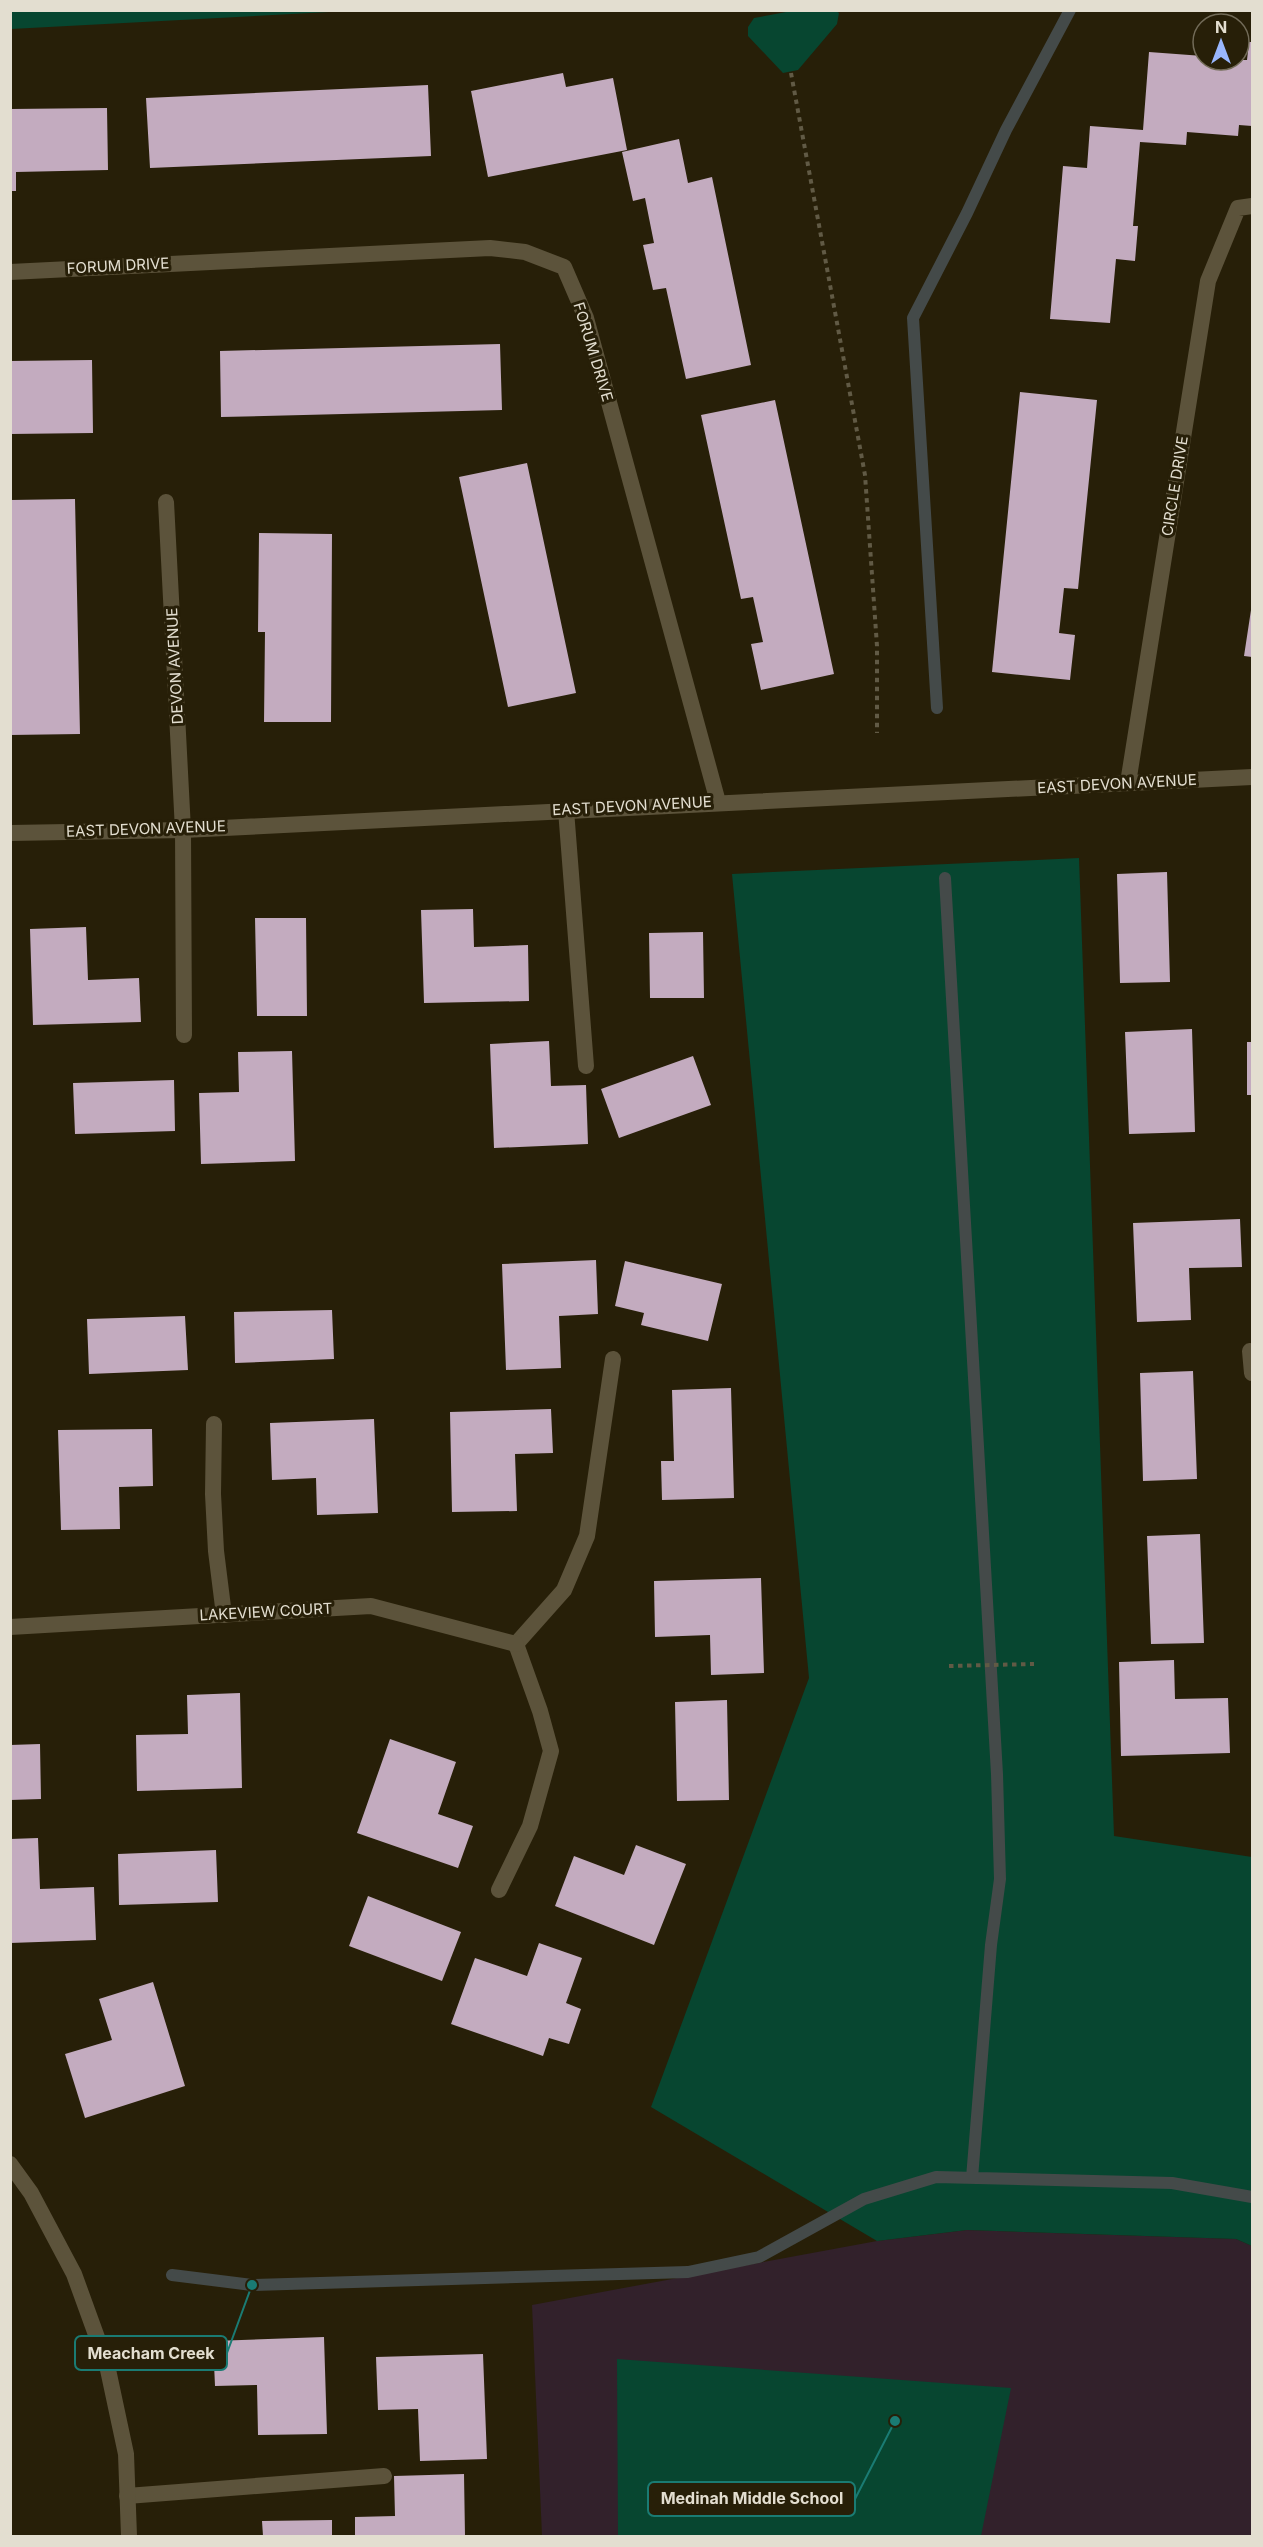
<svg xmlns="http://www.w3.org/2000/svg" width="1263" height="2547" viewBox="0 0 1263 2547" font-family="Inter,sans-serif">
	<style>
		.education { fill: #32212b }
		.green { fill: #074630 }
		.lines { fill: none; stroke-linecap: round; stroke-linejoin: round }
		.stream { stroke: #444a49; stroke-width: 12 }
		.building { fill: #c3abbf }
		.path { stroke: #615a45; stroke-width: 4; stroke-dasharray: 4.5 4.5; stroke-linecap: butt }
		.service { stroke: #5c533b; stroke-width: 16 }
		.minor { stroke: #5c533b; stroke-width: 16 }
		.labels { text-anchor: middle; stroke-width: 6; stroke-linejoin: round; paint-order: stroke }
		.street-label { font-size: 15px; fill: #e3ded0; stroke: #271f08 }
		.leader { fill: none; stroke: #1a7b73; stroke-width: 2 }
		.callout-dot { fill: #1a7b73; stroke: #271f08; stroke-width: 2 }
		.callout { fill: #271f08; stroke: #1a7b73; stroke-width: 2 }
		.callout-label { font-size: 16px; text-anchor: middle; font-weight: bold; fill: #e3ded0 }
	</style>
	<rect width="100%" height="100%" fill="#271f08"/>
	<path class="education" d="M 967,2230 L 1236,2239 L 1252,2246 L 1252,2536 L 542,2536 L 532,2305 L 877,2241 Z"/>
	<path class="green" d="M 11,10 L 348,10 L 348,11 L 11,29 Z
		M 797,10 L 836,11 L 839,13 L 837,24 L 798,70 L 783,73 L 748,36 L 748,27 L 754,18 Z
		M 1079,858 L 1114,1836 L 1252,1857 L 1252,2246 L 1236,2239 L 967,2230 L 877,2241 L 651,2107 L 809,1678 L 732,874 Z
		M 617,2359 L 1011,2388 L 981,2536 L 618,2536 Z"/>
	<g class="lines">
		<path class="stream" d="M 937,708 L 913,318 L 967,213 L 1006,130 L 1070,10
			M 945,878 L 997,1774 L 1000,1879 L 991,1945 L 972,2178
			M 172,2275 L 252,2285 L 688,2272 L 759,2257 L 864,2199 L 936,2177 L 1172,2183 L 1252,2197"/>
	</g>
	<path class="building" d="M 1249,42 L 1252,42 L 1252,126 L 1239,125 L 1238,136 L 1187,132 L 1186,145 L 1140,142 L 1133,226 L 1138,226 L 1135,261 L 1116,259 L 1110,323 L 1050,319 L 1063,166 L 1087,168 L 1090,126 L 1143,130 L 1149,52 L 1203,56 L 1203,60 L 1247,60 Z
		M 563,73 L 566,87 L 613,78 L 627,150 L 488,177 L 471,91 Z
		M 428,85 L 431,156 L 150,168 L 146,98 Z
		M 107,108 L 108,170 L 16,172 L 16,191 L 10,191 L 10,109 Z
		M 679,139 L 688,183 L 712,177 L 751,365 L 686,379 L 666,288 L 653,290 L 643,245 L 654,243 L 645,198 L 633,201 L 622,152 Z
		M 500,344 L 502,410 L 221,417 L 220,351 Z
		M 92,360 L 93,433 L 10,434 L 10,361 Z
		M 1020,392 L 1097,400 L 1078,589 L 1064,588 L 1059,633 L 1075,635 L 1070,680 L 992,672 Z
		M 775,400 L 834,674 L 761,690 L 751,644 L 763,642 L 753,597 L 741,599 L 701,415 Z
		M 527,463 L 576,693 L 508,707 L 459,477 Z
		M 75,499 L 80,734 L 10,735 L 10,500 Z
		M 259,533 L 332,534 L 331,722 L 264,722 L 265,632 L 258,632 Z
		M 1251,610 L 1252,610 L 1252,657 L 1244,656 Z
		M 1167,872 L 1170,982 L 1120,983 L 1117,874 Z
		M 473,909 L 474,947 L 528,945 L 529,1001 L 424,1003 L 421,910 Z
		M 255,918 L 306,918 L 307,1016 L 257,1016 Z
		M 86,927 L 88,980 L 139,978 L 141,1022 L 33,1025 L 30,929 Z
		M 703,932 L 704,998 L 650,998 L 649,933 Z
		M 1192,1029 L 1195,1132 L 1129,1134 L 1125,1032 Z
		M 549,1041 L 551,1086 L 586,1085 L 588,1144 L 494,1148 L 490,1044 Z
		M 1247,1042 L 1252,1042 L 1252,1095 L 1247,1095 Z
		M 292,1051 L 295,1161 L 201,1164 L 199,1093 L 239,1092 L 238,1052 Z
		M 693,1056 L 711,1105 L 619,1138 L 601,1089 Z
		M 174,1080 L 175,1131 L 75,1134 L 73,1083 Z
		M 1240,1219 L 1242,1267 L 1189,1268 L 1191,1320 L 1137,1322 L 1133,1223 Z
		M 596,1260 L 598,1314 L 559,1316 L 561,1368 L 506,1370 L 502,1264 Z
		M 625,1261 L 722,1284 L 708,1341 L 641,1325 L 644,1313 L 615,1306 Z
		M 332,1310 L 334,1359 L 235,1363 L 234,1312 Z
		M 185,1316 L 188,1370 L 89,1374 L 87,1319 Z
		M 1193,1371 L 1197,1479 L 1143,1481 L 1140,1373 Z
		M 731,1388 L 734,1498 L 662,1500 L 661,1461 L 674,1461 L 672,1390 Z
		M 551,1409 L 553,1453 L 515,1454 L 517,1511 L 452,1512 L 450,1412 Z
		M 374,1419 L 378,1513 L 317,1515 L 316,1478 L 272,1480 L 270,1423 Z
		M 152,1429 L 153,1486 L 119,1487 L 120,1529 L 61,1530 L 58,1430 Z
		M 1200,1534 L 1204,1643 L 1151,1644 L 1147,1536 Z
		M 761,1578 L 764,1673 L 711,1675 L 710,1635 L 655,1637 L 654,1581 Z
		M 1174,1660 L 1175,1699 L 1228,1698 L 1230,1753 L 1121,1756 L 1119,1662 Z
		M 240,1693 L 242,1788 L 137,1791 L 136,1735 L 188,1734 L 187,1695 Z
		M 727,1700 L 729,1800 L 677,1801 L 675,1702 Z
		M 390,1739 L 456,1762 L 438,1814 L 473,1826 L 458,1868 L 357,1833 Z
		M 40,1744 L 41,1799 L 10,1800 L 10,1745 Z
		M 38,1838 L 40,1889 L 94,1887 L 96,1940 L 10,1943 L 10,1839 Z
		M 636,1845 L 686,1864 L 654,1945 L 555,1906 L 574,1856 L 624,1875 Z
		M 216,1850 L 218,1902 L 119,1905 L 118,1854 Z
		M 368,1896 L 461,1932 L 442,1981 L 349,1946 Z
		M 539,1943 L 582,1958 L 566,2003 L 581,2009 L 569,2044 L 549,2038 L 543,2056 L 451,2024 L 475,1958 L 527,1976 Z
		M 153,1982 L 185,2086 L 85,2118 L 65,2054 L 112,2040 L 99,1999 Z
		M 324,2337 L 327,2434 L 258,2435 L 257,2385 L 215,2386 L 213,2341 Z
		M 483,2354 L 487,2459 L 420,2461 L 418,2409 L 378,2410 L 376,2357 Z
		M 464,2474 L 465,2536 L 355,2536 L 355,2517 L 395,2516 L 394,2476 Z
		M 332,2520 L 332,2536 L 263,2536 L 262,2521 Z"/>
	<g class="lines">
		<path class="path" d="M 791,73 L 865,475 L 877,646 L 877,733
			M 949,1666 L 1034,1664"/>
		<path class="service" d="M 566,810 L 586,1066
			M 183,830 L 184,1035
			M 1250,1351 L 1252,1373
			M 214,1424 L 213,1494 L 216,1551 L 224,1615
			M 499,1890 L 530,1826 L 551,1751 L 540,1711 L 516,1644 L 564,1590 L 587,1536 L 613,1359
			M 127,2496 L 384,2476"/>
		<path class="minor" d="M 10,272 L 490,248 L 525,252 L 564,267 L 586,318 L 718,802
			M 166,502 L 183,830
			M 1128,783 L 1208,281 L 1238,208 L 1252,206
			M 10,833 L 183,830 L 1252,777
			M 10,1627 L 371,1606 L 516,1644
			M 10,2164 L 31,2193 L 74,2274 L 107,2365 L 126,2454 L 129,2536"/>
	</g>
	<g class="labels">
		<g class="street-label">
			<text transform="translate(118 266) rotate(-3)" y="5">FORUM DRIVE</text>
			<text transform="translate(593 352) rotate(73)" y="5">FORUM DRIVE</text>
			<text transform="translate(1175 486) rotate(-81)" y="5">CIRCLE DRIVE</text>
			<text transform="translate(175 666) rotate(-93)" y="5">DEVON AVENUE</text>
			<text transform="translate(1117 784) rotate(-3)" y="5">EAST DEVON AVENUE</text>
			<text transform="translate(632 806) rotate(-3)" y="5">EAST DEVON AVENUE</text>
			<text transform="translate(146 829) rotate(-2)" y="5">EAST DEVON AVENUE</text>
			<text transform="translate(266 1612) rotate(-3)" y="5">LAKEVIEW COURT</text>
		</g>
	</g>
	<path class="leader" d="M252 2285L227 2353M895 2421L855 2499"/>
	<g class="callout-dot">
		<circle cx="252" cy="2285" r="6"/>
		<circle cx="895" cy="2421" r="6"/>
	</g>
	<g class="callout">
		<rect x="75" y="2336" width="152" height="34" rx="6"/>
		<rect x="648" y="2482" width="207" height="34" rx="6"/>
	</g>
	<g class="callout-label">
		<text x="151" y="2359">Meacham Creek</text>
		<text x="752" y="2504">Medinah Middle School</text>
	</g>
	<rect width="1263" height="2547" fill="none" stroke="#e3ded0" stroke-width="24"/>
	<g transform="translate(1221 42)"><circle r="28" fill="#271f08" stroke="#726b58" stroke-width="1.5"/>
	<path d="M0-4.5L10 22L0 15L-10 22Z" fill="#98b6fd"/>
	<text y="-9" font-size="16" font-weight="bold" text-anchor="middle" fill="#e3ded0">N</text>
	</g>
</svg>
